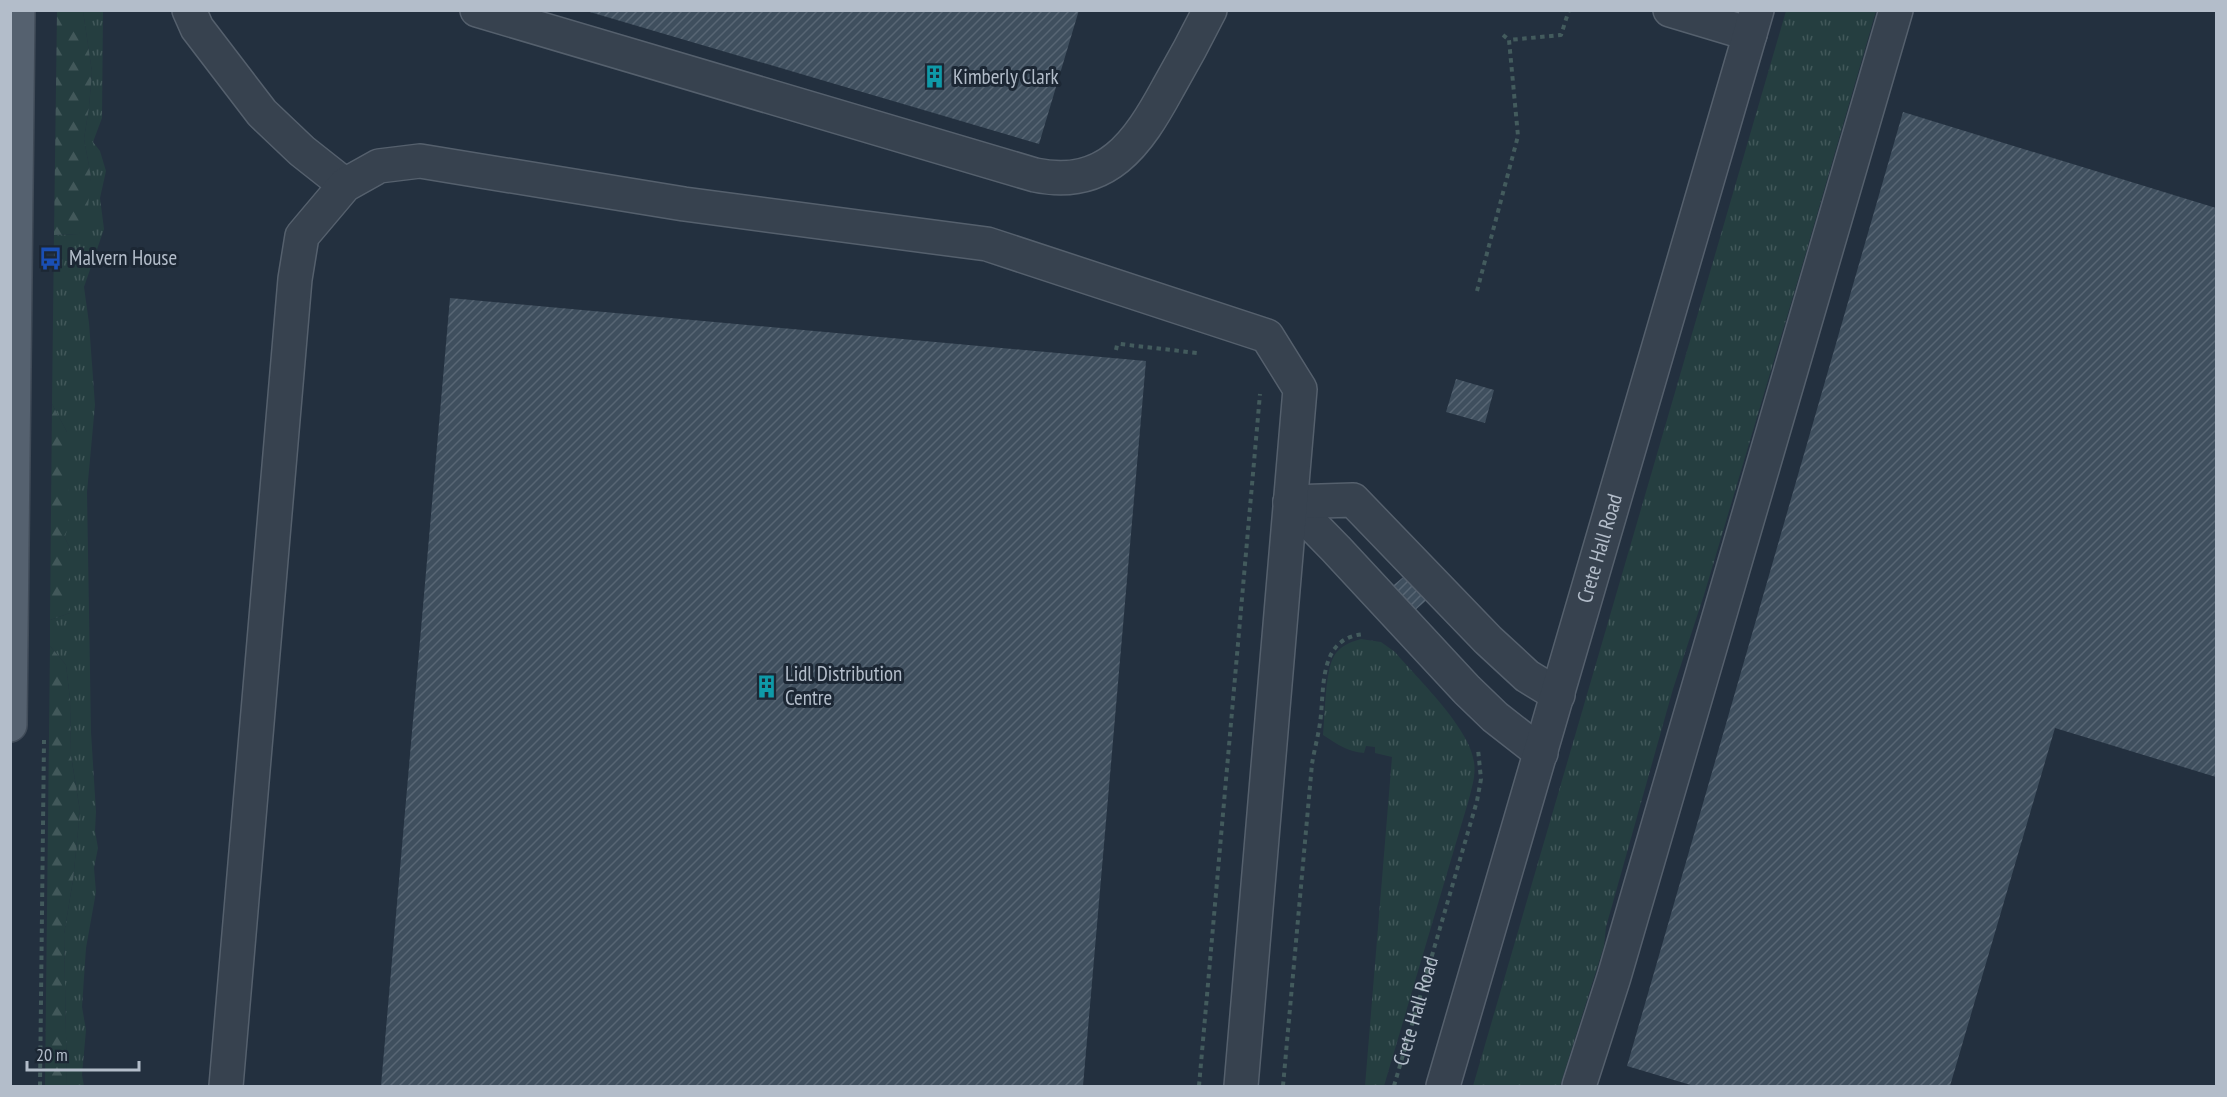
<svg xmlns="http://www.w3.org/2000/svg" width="2227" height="1097" viewBox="0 0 2227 1097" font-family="'PT Sans Narrow',sans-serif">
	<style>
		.grass { fill: url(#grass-tufts) }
		.forest { fill: url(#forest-firs) }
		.building { fill: url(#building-hatch) }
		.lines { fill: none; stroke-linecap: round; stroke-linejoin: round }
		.minor-casing { stroke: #55606d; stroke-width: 36 }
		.major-casing { stroke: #404b58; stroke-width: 36 }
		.path { stroke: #435b5d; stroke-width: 4; stroke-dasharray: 4.5 4.5; stroke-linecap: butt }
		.minor { stroke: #37424f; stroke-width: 33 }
		.major { stroke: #55616f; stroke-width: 33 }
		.labels { text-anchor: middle; stroke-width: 6; stroke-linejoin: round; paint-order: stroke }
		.poi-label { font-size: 21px; fill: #b3bdca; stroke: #1c2734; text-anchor: start }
		.street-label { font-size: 21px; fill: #b3bdca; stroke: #1c2734 }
	</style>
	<defs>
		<pattern id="grass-tufts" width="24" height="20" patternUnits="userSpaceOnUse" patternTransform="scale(1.5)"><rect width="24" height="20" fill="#253e40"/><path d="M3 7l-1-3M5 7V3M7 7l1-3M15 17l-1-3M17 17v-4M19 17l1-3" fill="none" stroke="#42585a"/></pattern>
		<pattern id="forest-firs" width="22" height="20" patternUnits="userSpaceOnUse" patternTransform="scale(1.5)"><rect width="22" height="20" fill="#253e40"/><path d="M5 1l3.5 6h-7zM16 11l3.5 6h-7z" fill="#42585a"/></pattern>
		<pattern id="building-hatch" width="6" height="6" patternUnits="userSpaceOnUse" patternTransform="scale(1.5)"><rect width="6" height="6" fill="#3f4f5e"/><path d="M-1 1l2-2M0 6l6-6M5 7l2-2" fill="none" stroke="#586674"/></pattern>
	</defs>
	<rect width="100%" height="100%" fill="#23303f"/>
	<path class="grass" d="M 83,11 L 103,11 L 102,118 L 93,142 L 100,151 L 106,171 L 100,198 L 104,229 L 84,287 L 89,323 L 95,405 L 87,492 L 91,732 L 96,812 L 95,831 L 98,848 L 94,868 L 96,892 L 86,948 L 82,1007 L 86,1030 L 82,1075 L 84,1086 L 67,1086 L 64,934 L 73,880 L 80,811 L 71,755 L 70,699 L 66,665 L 50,646 L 50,620 L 70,613 L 70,548 L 64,536 L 67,432 L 52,404 L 54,235 L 79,234 L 91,177 L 84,139 L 89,107 L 92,72 Z
		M 1786,11 L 1876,11 L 1800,273 L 1704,595 L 1673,689 L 1606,927 L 1604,946 L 1560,1086 L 1473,1086 Z
		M 1361,639 L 1381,642 L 1395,652 C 1417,678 1470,728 1474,762 C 1476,775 1472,787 1469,799 L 1384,1086 L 1365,1086 L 1392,757 L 1375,753 L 1375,747 L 1366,746 L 1364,753 C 1348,752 1337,744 1323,735 C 1325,716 1325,671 1334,656 C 1340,646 1350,642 1361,639 Z"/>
	<path class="forest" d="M 57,11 L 83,11 L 92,72 L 89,107 L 84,139 L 91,177 L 87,217 L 79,234 L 54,235 Z
		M 52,404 L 67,432 L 69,527 L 64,536 L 70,548 L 70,613 L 50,620 Z
		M 50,646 L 66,665 L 70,699 L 71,756 L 80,811 L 73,880 L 64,934 L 67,1086 L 45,1086 Z"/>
	<path class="building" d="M 583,10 L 1079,10 L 1039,144 Z
		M 1903,112 L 2216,208 L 2216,777 L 2055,728 L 1950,1086 L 1694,1086 L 1627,1066 Z
		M 54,250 L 61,250 L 61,267 L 54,267 Z
		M 450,298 L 1146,361 L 1083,1086 L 381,1086 Z
		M 1456,379 L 1494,390 L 1485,423 L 1446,412 Z
		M 1407,574 L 1429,598 L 1413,612 L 1390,588 Z"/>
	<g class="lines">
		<defs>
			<g id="minor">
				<path d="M 189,10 L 197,28 L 262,113 L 302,151 L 345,185"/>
				<path d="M 477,10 L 1035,175 C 1107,190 1138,143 1168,88 C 1183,62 1197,36 1210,10"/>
				<path d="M 1670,10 L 1750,34"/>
				<path d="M 1290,502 L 1336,549 L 1467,690 L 1495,717 L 1541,753"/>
				<path d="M 1290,502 L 1353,500 L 1488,640 L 1527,676 L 1558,695"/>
				<path d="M 226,1086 L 295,279 L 302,236 L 345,185 L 379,166 L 420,161 L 684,204 L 987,244 L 1267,336 L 1300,389 L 1241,1086"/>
				<path id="s2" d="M 1443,1086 L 1757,10"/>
				<path d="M 1579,1086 L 1614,977 L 1896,10"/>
			</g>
			<path id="major" d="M 10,725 L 18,10"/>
		</defs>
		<use href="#minor" class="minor-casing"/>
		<use href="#major" class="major-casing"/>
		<g class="path">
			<path d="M 1503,35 L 1509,40"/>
			<path d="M 1477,291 L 1518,136 L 1509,40 L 1561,35 L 1569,10"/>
			<path d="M 1116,350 L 1117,345 L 1120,344 L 1197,353"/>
			<path d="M 40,1086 L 44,740"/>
			<path d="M 1199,1086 L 1260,394"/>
			<path d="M 1283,1086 L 1312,764 C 1314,751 1318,737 1320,723 C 1325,689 1317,637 1365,634"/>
			<path id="s1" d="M 1394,1086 L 1477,801 L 1481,779 L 1478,749"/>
		</g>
		<use href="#minor" class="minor"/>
		<use href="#major" class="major"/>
	</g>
	<defs>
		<symbol id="building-bare" viewBox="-9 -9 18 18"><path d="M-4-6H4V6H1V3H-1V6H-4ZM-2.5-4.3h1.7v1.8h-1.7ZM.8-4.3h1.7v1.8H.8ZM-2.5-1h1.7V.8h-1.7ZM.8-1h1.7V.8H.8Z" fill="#0f9aa8" stroke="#1c2734" stroke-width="2.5" paint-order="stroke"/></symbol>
		<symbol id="bus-bare" viewBox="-9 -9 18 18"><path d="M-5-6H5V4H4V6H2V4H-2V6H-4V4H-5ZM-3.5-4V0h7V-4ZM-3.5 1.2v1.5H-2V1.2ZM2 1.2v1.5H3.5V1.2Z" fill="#1a4fb4" stroke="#1c2734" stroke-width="2.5" paint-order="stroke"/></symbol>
	</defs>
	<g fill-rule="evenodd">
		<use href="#building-bare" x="918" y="60" width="33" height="33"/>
		<use href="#bus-bare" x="34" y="242" width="33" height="33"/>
		<use href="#building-bare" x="750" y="670" width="33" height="33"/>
	</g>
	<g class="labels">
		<g class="poi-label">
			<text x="953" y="84">Kimberly Clark</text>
			<text x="69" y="265">Malvern House</text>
			<text x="785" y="681">Lidl Distribution<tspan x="785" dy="24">Centre</tspan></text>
		</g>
		<g class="street-label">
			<text dy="7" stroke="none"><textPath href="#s2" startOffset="560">Crete Hall Road</textPath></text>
			<text dy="7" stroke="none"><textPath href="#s1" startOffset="78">Crete Hall Road</textPath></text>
		</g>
	</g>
	<rect width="2227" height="1097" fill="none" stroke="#b3bdca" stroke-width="24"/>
	<path d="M27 1061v9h112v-9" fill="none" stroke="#b3bdca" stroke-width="3"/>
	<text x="36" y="1061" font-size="18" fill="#b3bdca" stroke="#1c2734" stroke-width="4.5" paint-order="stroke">20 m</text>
</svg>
